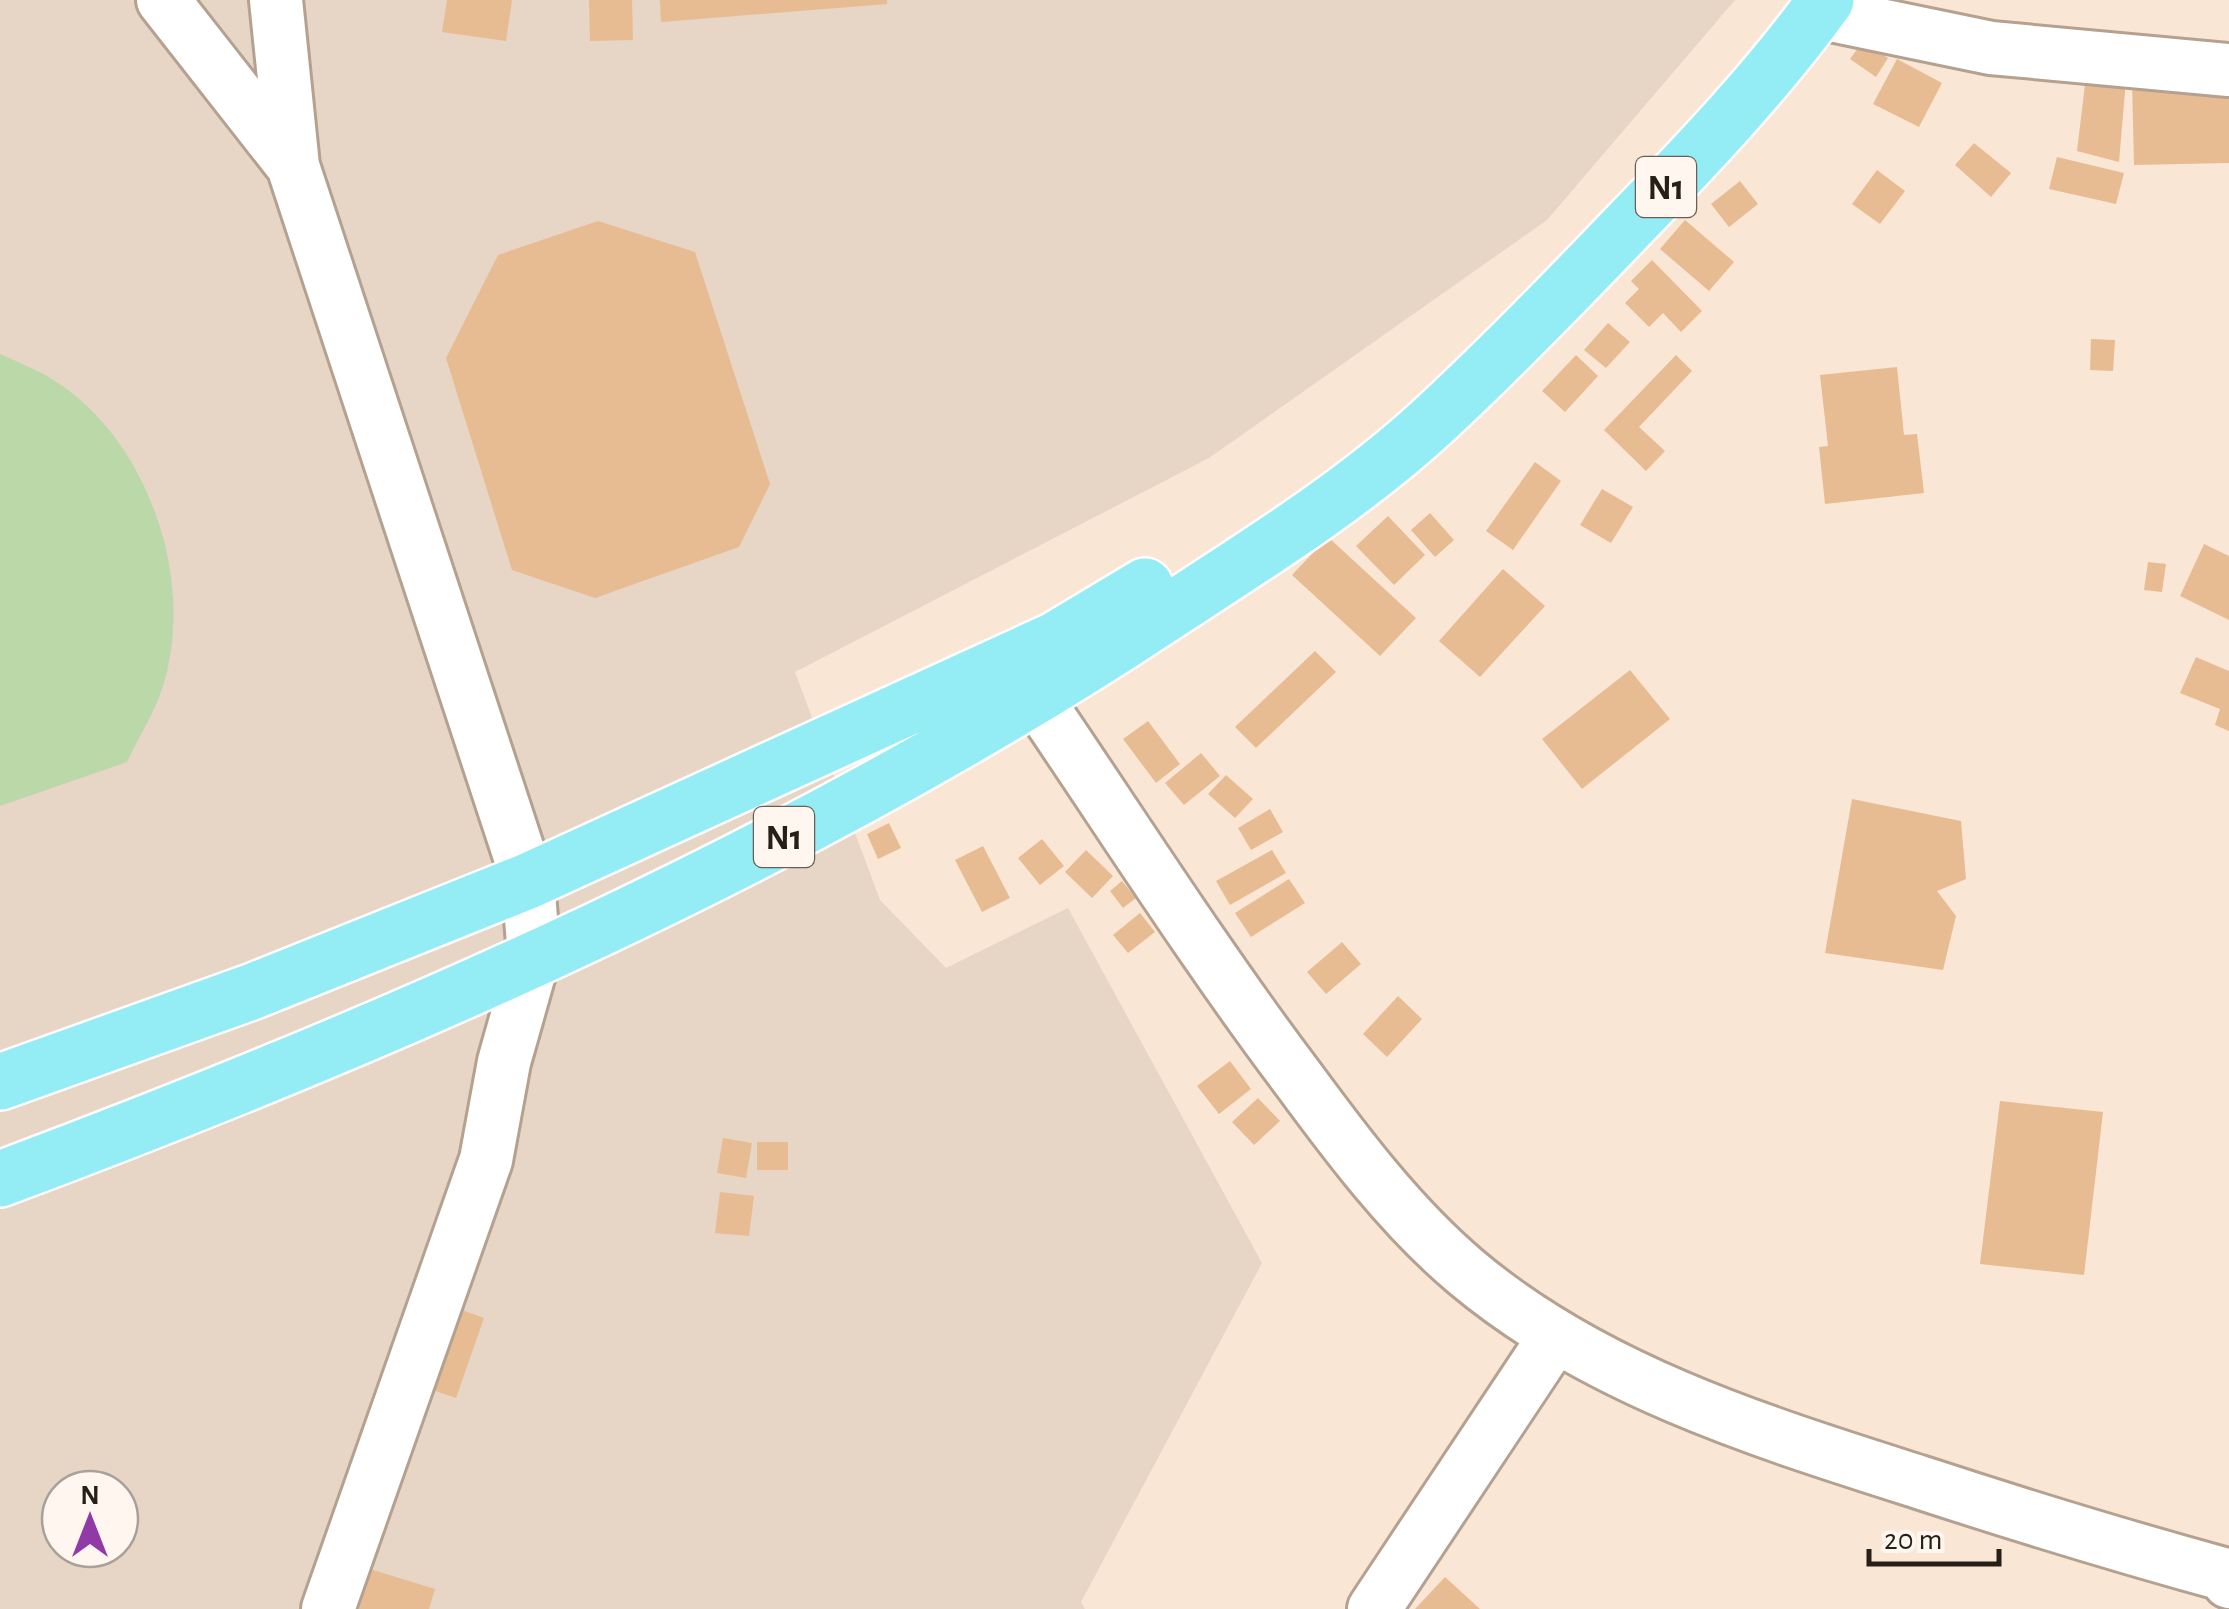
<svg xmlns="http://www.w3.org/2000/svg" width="2229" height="1609" viewBox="0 0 2229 1609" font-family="'Alegreya Sans',sans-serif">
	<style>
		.education { fill: #e7d5c5; fill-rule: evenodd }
		.green { fill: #bbd8a8 }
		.building { fill: #e8bc92 }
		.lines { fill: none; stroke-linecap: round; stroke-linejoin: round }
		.minor-casing { stroke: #b4a190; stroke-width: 58 }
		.trunk-casing { stroke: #fff; stroke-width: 60 }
		.minor { stroke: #fff; stroke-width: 52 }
		.trunk { stroke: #94ecf4; stroke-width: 55 }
		.labels { text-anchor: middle; stroke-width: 8; stroke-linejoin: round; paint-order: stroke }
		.shield { fill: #fef6ef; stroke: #676058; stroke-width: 2.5 }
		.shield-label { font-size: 35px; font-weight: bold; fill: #261f18 }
	</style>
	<rect width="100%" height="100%" fill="#fae6d5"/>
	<path class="education" d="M 0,0 L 1735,0 L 1547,220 L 1209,458 L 795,672 L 880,900 L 946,968 L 1068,908 L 1262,1263 L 1081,1602 L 1085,1609 L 0,1609 ZM 60,1489 L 120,1489 L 120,1549 L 60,1549 Z"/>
	<path class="green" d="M 0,354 C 18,362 38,370 55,381 C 149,441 196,581 163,686 C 155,712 138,738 127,762 L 0,806 Z"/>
	<path class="building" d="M 447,0 L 512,0 L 506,41 L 442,32 Z
		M 589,0 L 632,0 L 633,40 L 590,41 Z
		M 660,0 L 887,0 L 887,4 L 661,22 Z
		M 1863,41 L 1888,58 L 1876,77 L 1850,59 Z
		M 1897,59 L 1942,83 L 1919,127 L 1873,104 Z
		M 2086,76 L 2126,80 L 2119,162 L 2077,151 Z
		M 2229,79 L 2229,163 L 2134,165 L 2132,80 Z
		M 1974,143 L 2011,173 L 1991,197 L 1955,165 Z
		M 2057,157 L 2124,173 L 2116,204 L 2049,189 Z
		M 1877,170 L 1905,191 L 1880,224 L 1852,204 Z
		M 1740,181 L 1758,204 L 1729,227 L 1711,204 Z
		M 1685,220 L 1734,262 L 1709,291 L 1660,249 Z
		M 598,221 L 695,252 L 770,484 L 739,547 L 595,598 L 512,570 L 446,358 L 498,255 Z
		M 1652,260 L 1702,311 L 1681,332 L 1663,313 L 1649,327 L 1625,303 L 1639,289 L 1631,281 Z
		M 1608,323 L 1630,342 L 1606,368 L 1584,350 Z
		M 2091,339 L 2115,340 L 2113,371 L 2090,370 Z
		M 1576,355 L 1598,376 L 1565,412 L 1542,391 Z
		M 1676,355 L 1692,371 L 1639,427 L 1665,451 L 1646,471 L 1604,430 Z
		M 1897,367 L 1904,435 L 1917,434 L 1924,493 L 1825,504 L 1819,447 L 1828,446 L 1820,375 Z
		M 1535,462 L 1561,481 L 1513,550 L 1486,531 Z
		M 1602,489 L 1633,507 L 1611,543 L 1580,525 Z
		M 1430,513 L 1454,540 L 1435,557 L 1411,530 Z
		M 1388,516 L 1425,555 L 1394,585 L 1356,546 Z
		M 1328,537 L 1416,618 L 1380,656 L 1292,575 Z
		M 2204,544 L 2229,556 L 2229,620 L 2180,596 Z
		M 2148,562 L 2166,564 L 2162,592 L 2144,590 Z
		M 1503,569 L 1545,606 L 1480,677 L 1439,641 Z
		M 1315,651 L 1336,672 L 1256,748 L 1235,727 Z
		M 2196,657 L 2229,671 L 2229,731 L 2215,725 L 2220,709 L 2180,693 Z
		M 1630,670 L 1670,719 L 1582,789 L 1542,739 Z
		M 1148,721 L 1180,764 L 1156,783 L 1123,739 Z
		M 1201,753 L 1220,776 L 1184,805 L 1165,783 Z
		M 1226,775 L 1253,799 L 1235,818 L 1208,794 Z
		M 1852,799 L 1961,821 L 1966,879 L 1937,891 L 1956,916 L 1943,970 L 1825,953 Z
		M 1270,809 L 1283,832 L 1251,850 L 1238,828 Z
		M 889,823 L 901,848 L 878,859 L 867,834 Z
		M 1042,839 L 1064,866 L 1040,885 L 1018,858 Z
		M 983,846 L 1010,898 L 982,912 L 955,860 Z
		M 1086,850 L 1113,876 L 1092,898 L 1065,872 Z
		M 1272,850 L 1286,873 L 1230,905 L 1216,881 Z
		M 1289,879 L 1305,903 L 1251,937 L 1235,913 Z
		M 1122,881 L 1136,898 L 1123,908 L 1110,891 Z
		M 1140,913 L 1155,932 L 1128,953 L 1113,935 Z
		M 1342,942 L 1361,964 L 1326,994 L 1307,972 Z
		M 1398,996 L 1422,1019 L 1387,1057 L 1363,1034 Z
		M 1230,1061 L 1251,1089 L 1219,1114 L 1197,1086 Z
		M 1258,1098 L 1280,1121 L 1254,1145 L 1232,1122 Z
		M 2000,1101 L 2103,1112 L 2084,1275 L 1980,1264 Z
		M 723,1138 L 752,1143 L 746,1178 L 717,1173 Z
		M 757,1142 L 788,1142 L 788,1170 L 757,1170 Z
		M 720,1192 L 754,1196 L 749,1236 L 715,1233 Z
		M 443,1303 L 484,1318 L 456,1398 L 415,1384 Z
		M 347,1562 L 435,1589 L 429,1609 L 360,1609 L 335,1601 Z
		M 1445,1577 L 1480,1609 L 1415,1609 Z"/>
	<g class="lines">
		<defs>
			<path id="minor" d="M 163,0 L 293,166 L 528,881 L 534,956 L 504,1062 L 486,1160 L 328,1609
				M 276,0 L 293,166
				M 1817,12 L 1991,48 L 2229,70
				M 1036,698 C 1123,826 1206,957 1299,1080 C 1349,1148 1402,1218 1466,1272 C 1594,1380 1762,1432 1919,1482 C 2020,1515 2121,1546 2223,1574 L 2229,1582
				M 1374,1609 L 1554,1338"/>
			<path id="trunk" d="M 0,1082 L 251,992 L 528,881 L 1055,640 L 1145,586
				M 0,1179 C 399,1030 809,850 1164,615 C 1256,555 1353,495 1433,421 C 1501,358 1566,291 1629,225 C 1698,154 1768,80 1826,0"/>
		</defs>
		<use href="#minor" class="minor-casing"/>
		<use href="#trunk" class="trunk-casing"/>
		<use href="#minor" class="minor"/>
		<use href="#trunk" class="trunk"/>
	</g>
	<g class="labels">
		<g class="shield">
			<rect x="1636" y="157" width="60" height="60" rx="8"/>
			<rect x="754" y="807" width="60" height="60" rx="8"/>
		</g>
		<g class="shield-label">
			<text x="1666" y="199">N1</text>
			<text x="784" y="849">N1</text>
		</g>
	</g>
	<g transform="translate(90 1519)"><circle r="48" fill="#fef6ef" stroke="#a8a099" stroke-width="2.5"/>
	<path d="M0-8L18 38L0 25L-18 38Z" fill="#903aa7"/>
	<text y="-15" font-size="28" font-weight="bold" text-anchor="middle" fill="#261f18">N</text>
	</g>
	<path d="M1869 1549v15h130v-15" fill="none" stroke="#261f18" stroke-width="5"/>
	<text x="1884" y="1549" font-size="30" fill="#261f18" stroke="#fef6ef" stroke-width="8" paint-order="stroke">20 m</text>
</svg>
